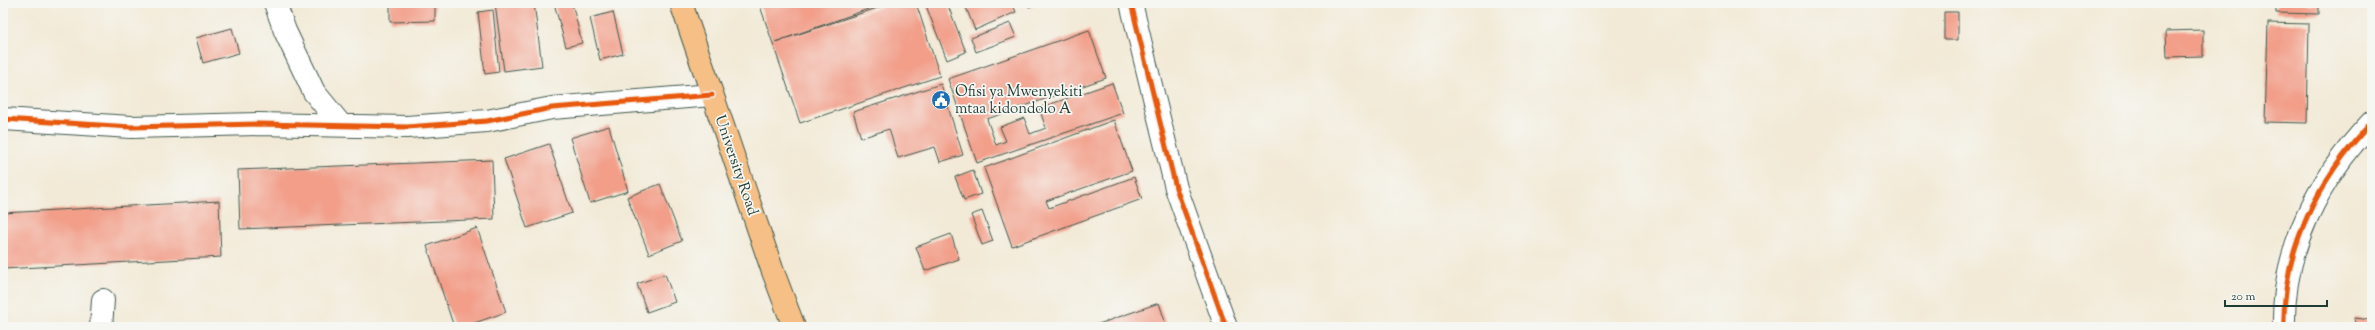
<svg xmlns="http://www.w3.org/2000/svg" width="2375" height="330" viewBox="0 0 2375 330" font-family="'Sorts Mill Goudy',serif">
	<style>
		.building { fill: #f29e89 }
		.lines { fill: none; stroke-linecap: round; stroke-linejoin: round }
		.minor-casing { stroke: #3f574c; stroke-width: 24 }
		.major-casing { stroke: #3f574c; stroke-width: 24 }
		.minor { stroke: #fff; stroke-width: 22 }
		.major { stroke: #f5bf86; stroke-width: 22 }
		.cycleway-casing { stroke: #f6f6f2; stroke-width: 8 }
		.cycleway { stroke: #e8590c; stroke-width: 5 }
		.labels { text-anchor: middle; stroke-width: 3.5; stroke-linejoin: round; paint-order: stroke }
		.poi-label { font-size: 15px; fill: #1f3d34; stroke: #f6f6f2; text-anchor: start }
		.street-label { font-size: 15px; fill: #1f3d34; stroke: #f6f6f2 }
	</style>
	<rect width="100%" height="100%" fill="#f6f6f2"/>
	<filter id="ink" filterUnits="userSpaceOnUse"><feTurbulence type="fractalNoise" baseFrequency=".025" numOctaves="2"/><feDisplacementMap in="SourceGraphic" scale="8" xChannelSelector="R" yChannelSelector="G"/><feConvolveMatrix kernelMatrix="1 2 1 2 8 2 1 2 1" color-interpolation-filters="sRGB"/></filter>
	<filter id="wash" filterUnits="userSpaceOnUse"><feTurbulence type="fractalNoise" baseFrequency=".012" numOctaves="4" result="noise"/><feDisplacementMap in="SourceGraphic" scale="16" xChannelSelector="R" yChannelSelector="G"/><feGaussianBlur stdDeviation="0.9" result="paint"/><feColorMatrix in="noise" values="0 0 0 0 0 0 0 0 0 0 0 0 0 0 0 0 0 1.4 0 .05"/><feComposite in="paint" operator="in"/></filter>
	<g filter="url(#wash)">
		<rect width="100%" height="100%" fill="#f2ead7"/>
		<g id="blocks">
			<path class="building" d="M 390,3 L 435,3 L 435,21 L 390,22 Z
				M 495,3 L 534,3 L 542,66 L 504,71 Z
				M 554,3 L 572,3 L 582,43 L 566,47 Z
				M 759,3 L 885,3 L 775,42 L 892,3 L 916,3 L 940,76 L 800,123 Z
				M 925,3 L 947,3 L 966,52 L 947,60 Z
				M 970,3 L 1012,3 L 1016,12 L 975,30 L 965,5 Z
				M 1027,3 L 1038,3 L 1029,7 Z
				M 2276,3 L 2319,3 L 2319,14 L 2276,13 Z
				M 493,10 L 499,72 L 485,74 L 478,12 Z
				M 613,12 L 623,54 L 600,60 L 590,18 Z
				M 1944,12 L 1958,12 L 1958,40 L 1944,40 Z
				M 1010,23 L 1016,37 L 976,52 L 971,38 Z
				M 2268,23 L 2309,24 L 2307,123 L 2265,122 Z
				M 232,28 L 239,53 L 203,63 L 196,38 Z
				M 1089,30 L 1106,78 L 987,119 L 996,145 L 1006,141 L 1000,127 L 1024,118 L 1030,134 L 1046,128 L 1039,108 L 1112,83 L 1123,113 L 977,163 L 948,79 Z
				M 2203,30 L 2203,56 L 2167,57 L 2166,31 Z
				M 941,84 L 963,155 L 940,162 L 935,147 L 898,158 L 889,129 L 861,138 L 853,112 Z
				M 1114,120 L 1132,171 L 1046,201 L 1049,208 L 1134,177 L 1142,199 L 1012,246 L 984,168 Z
				M 609,126 L 628,191 L 590,203 L 570,138 Z
				M 549,144 L 572,213 L 527,228 L 504,159 Z
				M 492,160 L 494,219 L 240,229 L 238,170 Z
				M 973,170 L 981,194 L 964,200 L 955,177 Z
				M 660,184 L 682,241 L 649,254 L 627,197 Z
				M 219,201 L 221,257 L 3,269 L 3,213 Z
				M 982,211 L 993,241 L 982,245 L 971,215 Z
				M 477,228 L 506,312 L 463,327 L 454,327 L 427,246 Z
				M 951,234 L 959,259 L 925,271 L 916,247 Z
				M 665,274 L 675,302 L 647,312 L 637,284 Z
				M 1159,303 L 1167,327 L 1090,327 Z
				M 2355,318 L 2372,320 L 2372,327 L 2354,327 Z"/>
		</g>
	</g>
	<g filter="url(#ink)">
		<use href="#blocks" fill-opacity="0" stroke="#3f574c" stroke-width="1"/>
		<g class="lines">
			<defs>
				<path id="minor" d="M 275,3 L 285,31 L 314,92 L 341,125
					M 1131,3 L 1176,188 L 1226,327
					M 3,119 L 131,127 L 258,124 L 407,127 L 487,121 L 552,108 L 712,95
					M 101,327 L 103,300
					M 2284,327 C 2282,249 2319,178 2372,122"/>
				<path id="major" d="M 681,3 L 772,269 L 794,327"/>
			</defs>
			<use href="#minor" class="minor-casing"/>
			<use href="#major" class="major-casing"/>
			<use href="#minor" class="minor"/>
			<use href="#major" class="major"/>
			<defs>
				<path id="cycleway" d="M 1131,3 L 1176,188 L 1226,327
					M 3,119 L 131,127 L 258,124 L 407,127 L 487,121 L 552,108 L 712,95
					M 2284,327 C 2282,249 2319,178 2372,122"/>
			</defs>
			<use href="#cycleway" class="cycleway-casing"/>
			<use href="#cycleway" class="cycleway"/>
		</g>
	</g>
	<defs>
		<symbol id="civic-disc" viewBox="-11 -11 22 22"><circle r="9.5" fill="#1f6fb2" stroke="#f6f6f2"/><path d="M-.6-6.5H3V-4.5H.6V-3L4-1V1h2V6H-6V1h2V-1L-.6-3ZM-1.2 2.5V6h2.4V2.5Z" fill="#fff"/></symbol>
	</defs>
	<g fill-rule="evenodd">
		<use href="#civic-disc" x="930" y="89" width="22" height="22"/>
	</g>
	<g class="labels">
		<g class="poi-label">
			<text x="955" y="96">Ofisi ya Mwenyekiti<tspan x="955" dy="17">mtaa kidondolo A</tspan></text>
		</g>
		<g class="street-label">
			<text transform="translate(737 165) rotate(71)" y="5">University Road</text>
		</g>
	</g>
	<rect width="2375" height="330" fill="none" stroke="#f6f6f2" stroke-width="16"/>
	<path d="M2225 300v6h102v-6" fill="none" stroke="#1f3d34" stroke-width="2"/>
	<text x="2231" y="300" font-size="12" fill="#1f3d34" stroke="#f6f6f2" stroke-width="3" paint-order="stroke">20 m</text>
</svg>
